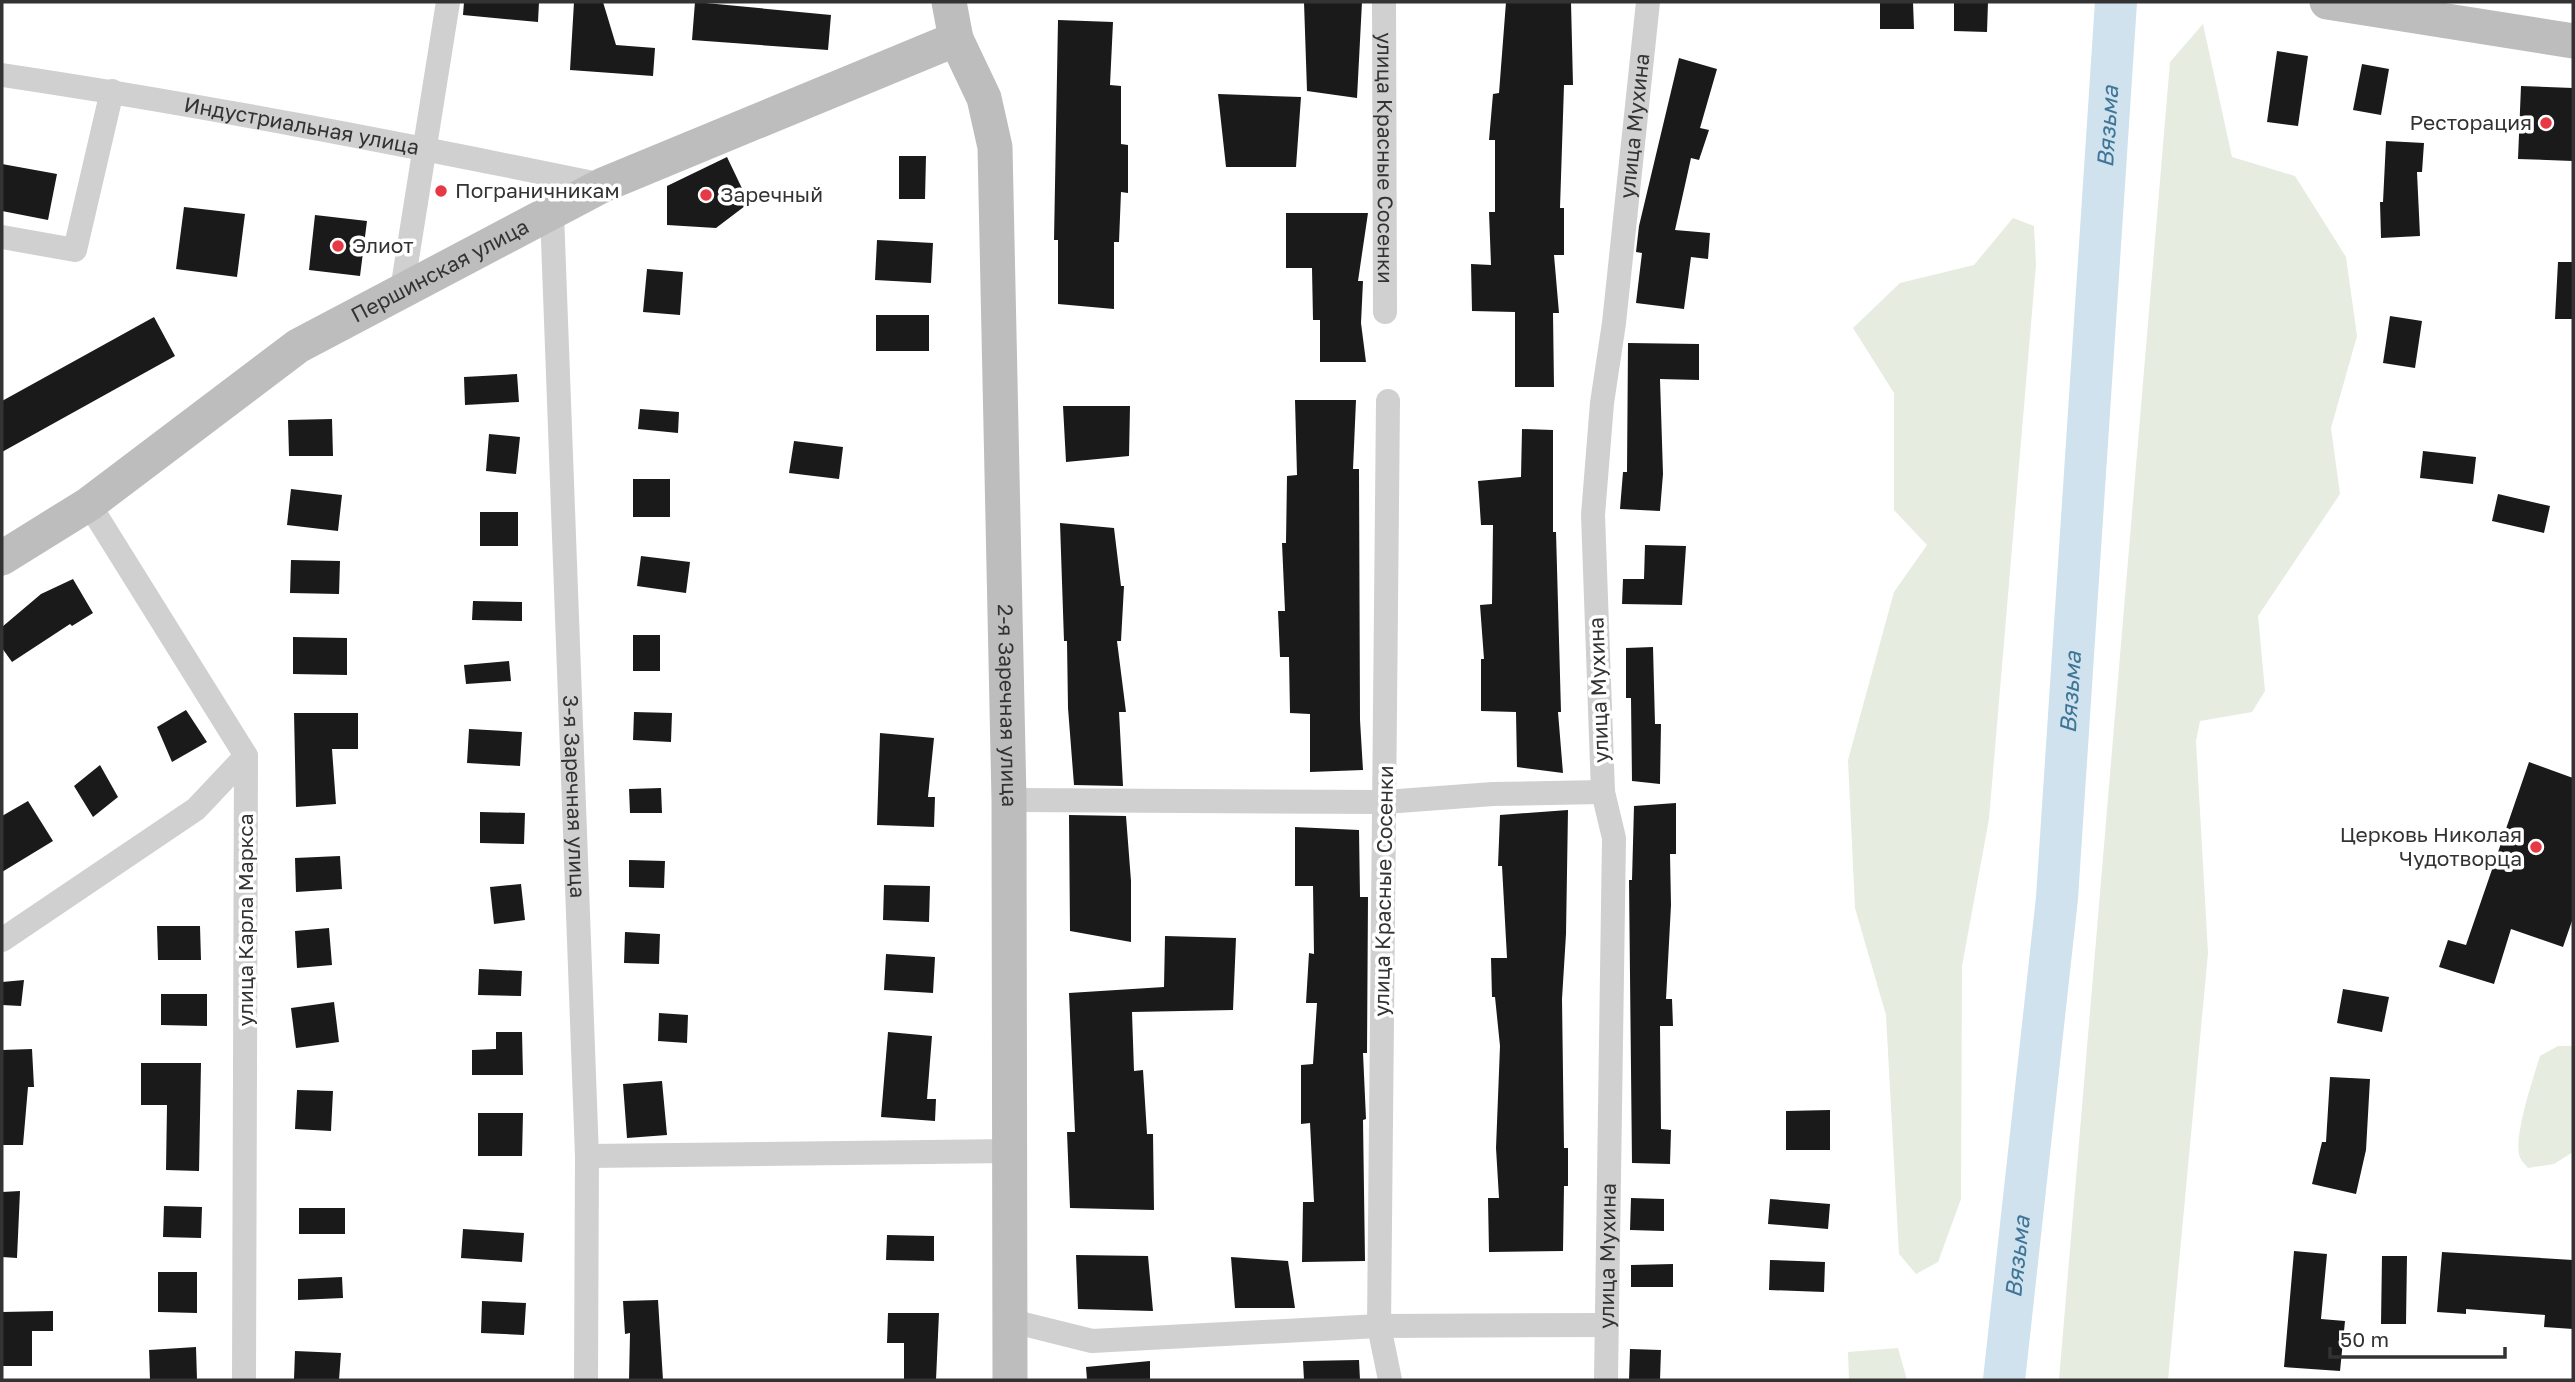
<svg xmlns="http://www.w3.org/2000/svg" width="2575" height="1382" viewBox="0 0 2575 1382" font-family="'Golos Text',sans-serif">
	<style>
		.green { fill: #e6ecdf }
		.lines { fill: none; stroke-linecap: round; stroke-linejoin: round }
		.river { stroke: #cfe2ee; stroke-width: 42 }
		.building { fill: #1a1a1a }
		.street { stroke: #d0d0d0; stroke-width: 24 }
		.secondary { stroke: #bdbdbd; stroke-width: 35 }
		.poi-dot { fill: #e63946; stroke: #fff; stroke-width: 2.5 }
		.labels { text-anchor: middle; stroke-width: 7; stroke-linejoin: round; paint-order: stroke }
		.poi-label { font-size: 21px; fill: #333; stroke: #fff; text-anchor: start }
		.street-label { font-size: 21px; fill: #333; stroke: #fff }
		.water-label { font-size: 23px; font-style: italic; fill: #3f7597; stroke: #fff }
	</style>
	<rect width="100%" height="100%" fill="#fff"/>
	<path class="green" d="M 2203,24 L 2232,157 L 2295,176 L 2346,257 L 2357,336 L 2331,428 L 2340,494 L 2258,616 L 2265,691 L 2252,712 L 2200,721 L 2196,741 L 2208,953 L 2168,1380 L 2059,1380 L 2170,62 Z
		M 2013,218 L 2034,226 L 2036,265 L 1989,819 L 1962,966 L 1961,1199 L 1938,1262 L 1916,1274 L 1899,1254 L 1886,1015 L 1855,908 L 1848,760 L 1894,592 L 1927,545 L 1894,510 L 1894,393 L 1853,328 L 1900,283 L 1974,265 Z
		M 2558,1046 L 2573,1046 L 2573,1152 L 2554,1164 L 2528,1168 C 2524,1163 2520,1160 2519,1154 C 2515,1132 2533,1079 2540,1056 Z
		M 1898,1348 L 1907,1380 L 1849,1380 L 1848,1352 Z"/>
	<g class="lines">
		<path class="river" id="s1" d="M 2004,1380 L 2057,898 L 2116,2"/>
	</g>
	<path class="building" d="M 464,2 L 539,2 L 538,22 L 463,15 Z
		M 574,2 L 603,2 L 616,45 L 655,48 L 653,76 L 570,70 Z
		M 695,2 L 831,15 L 828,50 L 692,40 Z
		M 1304,2 L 1362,2 L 1357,98 L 1307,91 Z
		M 1506,2 L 1571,2 L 1573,85 L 1564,85 L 1560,208 L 1564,208 L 1564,255 L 1554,255 L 1559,313 L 1553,313 L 1554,387 L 1515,387 L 1515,312 L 1472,311 L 1471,264 L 1491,265 L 1489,212 L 1495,212 L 1495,140 L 1489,140 L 1493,94 L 1499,93 Z
		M 1880,2 L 1913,2 L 1914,29 L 1880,29 Z
		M 1954,2 L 1988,2 L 1987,32 L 1954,31 Z
		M 1058,20 L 1113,22 L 1110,85 L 1121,86 L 1121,144 L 1128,145 L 1128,193 L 1121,192 L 1119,242 L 1114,242 L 1114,309 L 1058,304 L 1058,240 L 1054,240 Z
		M 2277,51 L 2308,56 L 2298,126 L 2267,122 Z
		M 1679,58 L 1717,69 L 1700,128 L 1709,130 L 1699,160 L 1691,158 L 1675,230 L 1710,233 L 1708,259 L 1691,257 L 1684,309 L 1636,303 L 1642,253 L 1636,252 L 1639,226 Z
		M 2362,64 L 2389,69 L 2381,115 L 2353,110 Z
		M 2521,86 L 2573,88 L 2573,161 L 2518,159 Z
		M 1218,94 L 1301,97 L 1296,167 L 1226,167 Z
		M 2386,141 L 2424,143 L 2422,172 L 2417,172 L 2420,236 L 2381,238 L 2380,202 L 2383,202 Z
		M 899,156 L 926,156 L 925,199 L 899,199 Z
		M 727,157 L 749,203 L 716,228 L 667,225 L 667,186 Z
		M 2,164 L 57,174 L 48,220 L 2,211 Z
		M 184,207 L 245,214 L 237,277 L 176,269 Z
		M 1286,213 L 1368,213 L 1358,281 L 1363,281 L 1361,323 L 1366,362 L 1320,362 L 1320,320 L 1313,320 L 1312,268 L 1286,268 Z
		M 315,215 L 367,221 L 360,276 L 309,270 Z
		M 877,240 L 933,243 L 931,283 L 875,280 Z
		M 2558,262 L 2573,262 L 2573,319 L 2555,319 Z
		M 647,269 L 683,272 L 680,315 L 643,312 Z
		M 876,315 L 929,315 L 929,351 L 876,351 Z
		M 2390,316 L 2422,321 L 2415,368 L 2383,363 Z
		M 154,317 L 175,356 L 2,452 L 2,401 Z
		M 1628,343 L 1699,344 L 1699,380 L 1660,379 L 1663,474 L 1660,511 L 1620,509 L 1623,472 L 1627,472 Z
		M 517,374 L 519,402 L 465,405 L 464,377 Z
		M 1295,400 L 1356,400 L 1353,469 L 1359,469 L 1360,720 L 1363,770 L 1310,772 L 1310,714 L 1290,713 L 1289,657 L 1280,657 L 1278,611 L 1285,611 L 1282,543 L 1286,543 L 1287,476 L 1297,475 Z
		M 1063,406 L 1130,406 L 1129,456 L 1066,462 Z
		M 640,409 L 679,412 L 678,433 L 638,429 Z
		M 332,419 L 333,456 L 289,456 L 288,420 Z
		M 1522,429 L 1553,430 L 1553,532 L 1556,532 L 1561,712 L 1558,712 L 1563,773 L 1517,767 L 1516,712 L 1481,711 L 1481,659 L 1484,659 L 1480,605 L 1492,604 L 1493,525 L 1481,525 L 1478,481 L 1521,477 Z
		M 489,434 L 520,437 L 516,474 L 486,471 Z
		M 794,441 L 843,447 L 839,479 L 789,473 Z
		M 2423,451 L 2476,457 L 2473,484 L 2420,478 Z
		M 633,479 L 670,479 L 670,517 L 633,517 Z
		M 291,489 L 342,495 L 338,531 L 287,525 Z
		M 2498,494 L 2550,506 L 2544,533 L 2492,521 Z
		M 480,512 L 518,512 L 518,546 L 480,546 Z
		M 1060,523 L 1114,528 L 1121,586 L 1124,586 L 1121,641 L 1117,641 L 1126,712 L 1119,712 L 1123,786 L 1074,785 L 1068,708 L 1067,641 L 1064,641 Z
		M 1645,545 L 1686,546 L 1682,605 L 1622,604 L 1623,579 L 1644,579 Z
		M 641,556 L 690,562 L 686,593 L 637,586 Z
		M 291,560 L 340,561 L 339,594 L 290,593 Z
		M 73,579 L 93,613 L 72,626 L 70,624 L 12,662 L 2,648 L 2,627 L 41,594 Z
		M 473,601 L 522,602 L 522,621 L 472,620 Z
		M 633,635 L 660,635 L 660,671 L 633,671 Z
		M 293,637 L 347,638 L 347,675 L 293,674 Z
		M 1653,647 L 1655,724 L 1661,724 L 1660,784 L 1632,781 L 1631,698 L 1626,698 L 1626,648 Z
		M 509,661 L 511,681 L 466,684 L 464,665 Z
		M 186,710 L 207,742 L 172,762 L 157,727 Z
		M 634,712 L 672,713 L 671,742 L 633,740 Z
		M 294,713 L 358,713 L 358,749 L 332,749 L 336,804 L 296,807 Z
		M 469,729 L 522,732 L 520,766 L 467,763 Z
		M 880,733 L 934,738 L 928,797 L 935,797 L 934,827 L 877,825 Z
		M 2529,762 L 2573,778 L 2573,918 L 2563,947 L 2511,929 L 2494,984 L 2439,967 L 2448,940 L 2466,945 Z
		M 100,765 L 118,797 L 93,817 L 74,786 Z
		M 661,788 L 662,813 L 630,813 L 629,789 Z
		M 28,801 L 53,841 L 2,872 L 2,816 Z
		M 1676,803 L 1676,854 L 1670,854 L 1671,905 L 1666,999 L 1672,999 L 1673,1026 L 1660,1026 L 1661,1129 L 1671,1130 L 1670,1164 L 1632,1163 L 1629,880 L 1632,880 L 1634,806 Z
		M 1568,810 L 1566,934 L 1562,999 L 1564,1148 L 1568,1148 L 1568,1186 L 1564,1186 L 1563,1251 L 1489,1252 L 1488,1198 L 1499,1198 L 1496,1148 L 1500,1046 L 1495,997 L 1492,997 L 1491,958 L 1507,958 L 1502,866 L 1498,866 L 1500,815 Z
		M 480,812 L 525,813 L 524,844 L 480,843 Z
		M 1069,815 L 1126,816 L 1131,881 L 1131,942 L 1070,931 Z
		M 1295,827 L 1359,830 L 1360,897 L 1368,897 L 1367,1053 L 1363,1053 L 1366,1119 L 1363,1120 L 1365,1261 L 1302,1262 L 1303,1202 L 1314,1202 L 1310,1123 L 1301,1124 L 1301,1065 L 1313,1064 L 1317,1003 L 1306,1003 L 1309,953 L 1314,954 L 1313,886 L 1295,886 Z
		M 340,856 L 342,889 L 296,892 L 295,858 Z
		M 629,860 L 665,861 L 664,888 L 629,887 Z
		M 521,884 L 525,920 L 494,924 L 490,887 Z
		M 884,885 L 930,886 L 929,922 L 883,920 Z
		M 157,926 L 200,926 L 201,960 L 158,960 Z
		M 329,928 L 332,965 L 297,968 L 295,931 Z
		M 625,932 L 660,934 L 659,964 L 624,963 Z
		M 1165,936 L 1236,938 L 1233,1010 L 1132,1012 L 1134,1071 L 1143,1070 L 1147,1134 L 1153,1134 L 1154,1210 L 1070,1208 L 1067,1132 L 1075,1132 L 1069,993 L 1164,987 Z
		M 886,954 L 935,957 L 933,993 L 884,990 Z
		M 479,969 L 522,971 L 521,996 L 478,995 Z
		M 24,980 L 21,1006 L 2,1005 L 2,982 Z
		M 2343,989 L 2389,997 L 2382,1032 L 2337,1023 Z
		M 161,994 L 207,994 L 207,1026 L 161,1025 Z
		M 334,1002 L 339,1042 L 296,1048 L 291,1008 Z
		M 659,1013 L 688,1015 L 687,1043 L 658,1041 Z
		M 496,1032 L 522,1032 L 523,1075 L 472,1075 L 472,1050 L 496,1049 Z
		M 888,1032 L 932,1036 L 927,1099 L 936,1099 L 935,1121 L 881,1117 Z
		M 32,1049 L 34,1087 L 28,1087 L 23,1145 L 2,1145 L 2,1050 Z
		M 141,1063 L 201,1063 L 199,1171 L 166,1170 L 167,1105 L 141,1105 Z
		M 2330,1077 L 2370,1079 L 2366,1150 L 2356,1194 L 2312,1184 L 2322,1142 L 2326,1142 Z
		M 662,1081 L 667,1135 L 627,1138 L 623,1084 Z
		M 297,1090 L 333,1091 L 331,1131 L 295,1129 Z
		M 1830,1110 L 1830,1150 L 1786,1150 L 1786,1111 Z
		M 478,1113 L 523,1113 L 522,1156 L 478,1156 Z
		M 20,1191 L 17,1258 L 2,1257 L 2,1192 Z
		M 1631,1198 L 1664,1199 L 1664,1231 L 1630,1230 Z
		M 1770,1199 L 1830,1204 L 1828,1229 L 1768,1224 Z
		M 164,1206 L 202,1207 L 201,1238 L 163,1237 Z
		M 299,1208 L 345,1208 L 345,1234 L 299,1234 Z
		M 463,1229 L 524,1233 L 522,1262 L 461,1258 Z
		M 887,1235 L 934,1236 L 934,1261 L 886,1260 Z
		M 2294,1251 L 2327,1254 L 2321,1319 L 2345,1321 L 2340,1371 L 2284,1367 Z
		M 2442,1252 L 2573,1260 L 2573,1329 L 2544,1327 L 2545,1315 L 2466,1309 L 2466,1314 L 2437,1312 Z
		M 1076,1255 L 1148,1256 L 1153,1311 L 1078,1309 Z
		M 2382,1256 L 2407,1256 L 2406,1324 L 2381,1324 Z
		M 1231,1257 L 1288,1261 L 1295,1308 L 1235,1308 Z
		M 1770,1260 L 1825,1262 L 1824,1292 L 1769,1290 Z
		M 1673,1264 L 1673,1287 L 1631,1287 L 1631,1265 Z
		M 158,1272 L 197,1272 L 197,1313 L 158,1312 Z
		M 342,1277 L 343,1298 L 298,1300 L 298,1279 Z
		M 658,1300 L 663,1380 L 629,1380 L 630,1333 L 625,1334 L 623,1301 Z
		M 482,1301 L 526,1303 L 524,1335 L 481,1333 Z
		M 53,1311 L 53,1331 L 32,1331 L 32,1366 L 2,1366 L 2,1312 Z
		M 888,1313 L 939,1313 L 936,1380 L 904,1380 L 904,1343 L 887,1343 Z
		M 196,1347 L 197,1380 L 150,1380 L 149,1350 Z
		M 1630,1349 L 1661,1350 L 1660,1380 L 1629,1380 Z
		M 295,1351 L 341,1353 L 339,1380 L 294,1379 Z
		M 1359,1360 L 1360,1380 L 1304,1380 L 1303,1361 Z
		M 1150,1361 L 1150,1380 L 1087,1380 L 1086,1367 Z"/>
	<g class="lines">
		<g class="street">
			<path id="s2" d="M 1384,2 L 1385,312"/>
			<path id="s3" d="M 2,75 C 203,105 403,144 603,185"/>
			<path id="s4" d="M 552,213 L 587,1156 L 586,1380"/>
			<path d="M 2,237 L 75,250 L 112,91"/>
			<path d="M 402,290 L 448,2"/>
			<path d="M 1388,401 L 1379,1326 L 1390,1380"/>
			<path d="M 89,504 L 246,756 L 244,1380"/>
			<path d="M 1009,800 L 1385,802 L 1493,794 L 1603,792"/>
			<path d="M 2,940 L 196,809 L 246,756"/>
			<path d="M 587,1156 L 1011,1151"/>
			<path d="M 1011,1321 L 1092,1341 L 1379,1326 L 1605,1325"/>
			<path id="s5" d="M 1606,1380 L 1614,838 L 1603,792 L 1593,515 L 1602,403 L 1614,323 L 1648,2"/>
		</g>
		<g class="secondary">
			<path id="s6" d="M 949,2 L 956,39 L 984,98 L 995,147 L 1009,800 L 1010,1380"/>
			<path d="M 2327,2 L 2573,41"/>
			<path id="s7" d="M 2,558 L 89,504 L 298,346 L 603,185 L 956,39"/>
		</g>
	</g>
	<g class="poi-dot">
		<circle cx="2546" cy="123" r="7"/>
		<circle cx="441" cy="191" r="7"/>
		<circle cx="706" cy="195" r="7"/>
		<circle cx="338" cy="246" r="7"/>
		<circle cx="2536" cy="847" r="7"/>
	</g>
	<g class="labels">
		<g class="poi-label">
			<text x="2532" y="130" text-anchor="end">Ресторация</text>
			<text x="455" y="198">Пограничникам</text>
			<text x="720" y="202">Заречный</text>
			<text x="352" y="253">Элиот</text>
			<text x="2522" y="842" text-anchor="end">Церковь Николая<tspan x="2522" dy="24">Чудотворца</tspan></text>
		</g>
		<g class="street-label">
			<text dy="7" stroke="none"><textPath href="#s3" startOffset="304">Индустриальная улица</textPath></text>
			<text dy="7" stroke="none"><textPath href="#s5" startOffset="1258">улица Мухина</textPath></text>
			<text dy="7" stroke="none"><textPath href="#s2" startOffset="156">улица Красные Сосенки</textPath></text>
			<text dy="7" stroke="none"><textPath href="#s7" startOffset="525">Першинская улица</textPath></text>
			<text transform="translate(1599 690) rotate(-92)" y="7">улица Мухина</text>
			<text dy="7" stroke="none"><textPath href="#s6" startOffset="712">2-я Заречная улица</textPath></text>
			<text dy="7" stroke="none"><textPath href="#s4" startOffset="584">3-я Заречная улица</textPath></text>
			<text transform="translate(1384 891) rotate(-89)" y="7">улица Красные Сосенки</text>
			<text transform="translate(246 920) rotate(-90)" y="7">улица Карла Маркса</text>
			<text dy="7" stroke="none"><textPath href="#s5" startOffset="124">улица Мухина</textPath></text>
		</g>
		<g class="water-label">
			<text dy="8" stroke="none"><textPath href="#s1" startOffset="1258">Вязьма</textPath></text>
			<text dy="8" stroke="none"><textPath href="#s1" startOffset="691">Вязьма</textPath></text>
			<text dy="8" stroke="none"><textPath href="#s1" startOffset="124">Вязьма</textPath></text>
		</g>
	</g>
	<rect width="2575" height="1382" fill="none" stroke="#333333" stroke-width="7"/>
	<path d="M2330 1347v10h175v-10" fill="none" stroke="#333333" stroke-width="3.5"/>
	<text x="2340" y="1347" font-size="21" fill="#333333" stroke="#ffffff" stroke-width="5" paint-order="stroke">50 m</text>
</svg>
